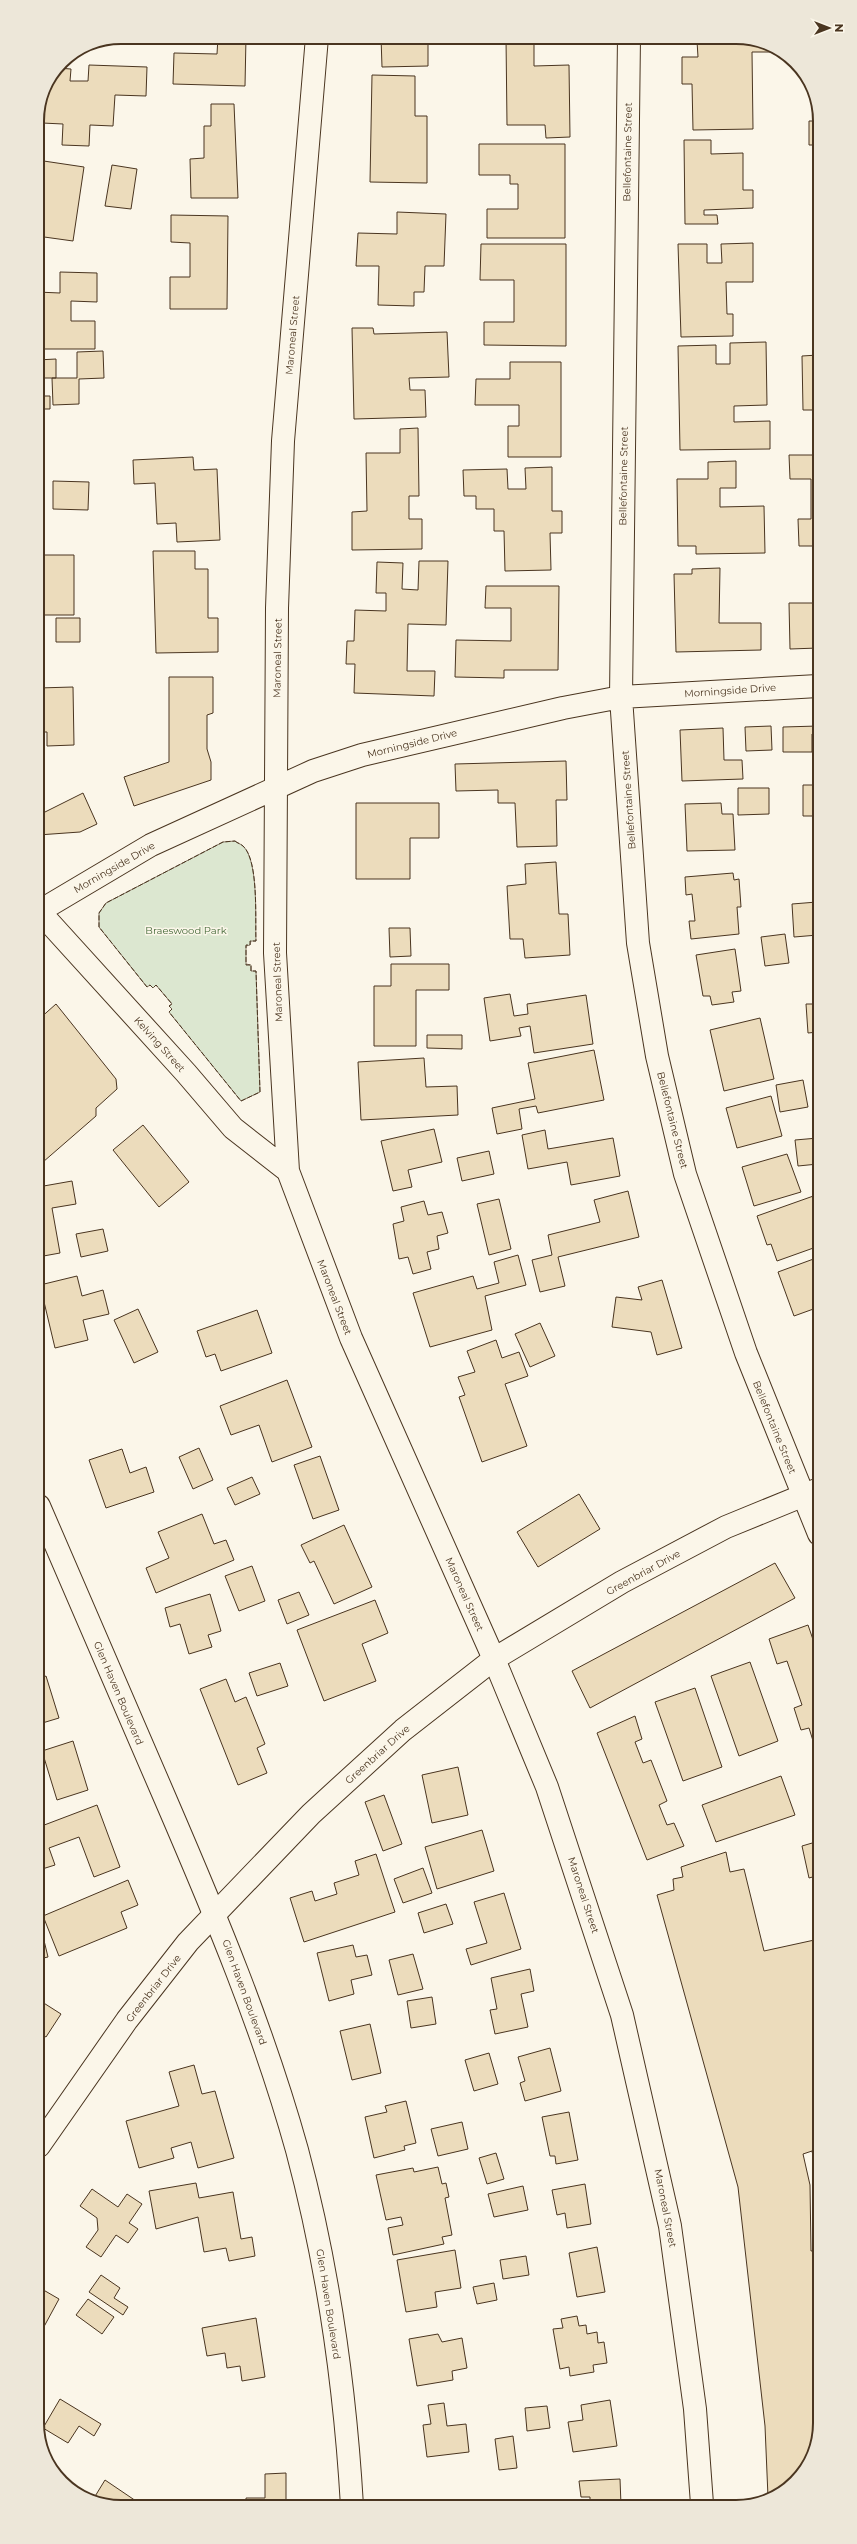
<svg xmlns="http://www.w3.org/2000/svg" width="857" height="2544" viewBox="0 0 857 2544" font-family="Montserrat,sans-serif">
	<style>
		.green { fill: #dce7d0; stroke: #887966 }
		.building { fill: #ecdcbc; stroke: #4a3520 }
		.lines { fill: none; stroke-linecap: round; stroke-linejoin: round }
		.minor-casing { stroke: #4a3520; stroke-width: 24 }
		.major-casing { stroke: #4a3520; stroke-width: 24 }
		.minor { stroke: #fbf6e9; stroke-width: 22 }
		.major { stroke: #fbf6e9; stroke-width: 22 }
		.fence { stroke: #4a3520; stroke-width: 1; stroke-dasharray: 5 2; stroke-linecap: butt }
		.labels { text-anchor: middle; stroke-width: 3; stroke-linejoin: round; paint-order: stroke }
		.street-label { font-size: 10px; fill: #4a3520; stroke: #fbf6e9 }
		.park-label { font-size: 10px; fill: #436837; stroke: #fbf6e9 }
		.rim { fill: none; stroke: #4a3520; stroke-width: 2 }
	</style>
	<rect width="100%" height="100%" fill="#fbf6e9"/>
	<path class="green" d="M 235,841 C 237,843 241,844 243,846 C 259,861 255,920 256,941 L 251,941 L 250,945 L 246,946 L 246,964 L 251,965 L 251,971 L 256,971 L 260,1092 L 241,1101 L 169,1012 L 172,1009 L 169,1006 L 172,1004 L 156,985 L 153,988 L 150,985 L 147,987 L 99,927 L 99,913 L 106,903 L 223,842 Z"/>
	<path class="building" d="M 218,37 L 246,37 L 245,86 L 173,84 L 174,53 L 217,54 Z
		M 381,37 L 428,37 L 428,66 L 382,67 Z
		M 534,37 L 534,66 L 569,65 L 570,137 L 546,138 L 545,125 L 507,125 L 506,38 Z
		M 720,37 L 742,37 L 777,52 L 752,52 L 753,129 L 693,130 L 692,84 L 682,84 L 682,57 L 698,57 L 697,41 L 720,41 Z
		M 89,65 L 147,67 L 146,96 L 115,95 L 113,126 L 90,125 L 89,146 L 62,145 L 63,124 L 42,123 L 44,88 L 57,68 L 71,69 L 70,81 L 88,81 Z
		M 372,75 L 415,76 L 415,116 L 427,116 L 427,183 L 370,182 Z
		M 211,104 L 234,104 L 238,198 L 191,198 L 190,159 L 204,158 L 204,126 L 211,126 Z
		M 809,121 L 817,121 L 817,145 L 809,145 Z
		M 684,140 L 711,140 L 711,154 L 743,153 L 743,190 L 753,190 L 753,208 L 704,210 L 704,215 L 717,215 L 718,224 L 685,224 Z
		M 479,144 L 565,144 L 565,238 L 487,238 L 487,209 L 518,209 L 518,184 L 510,184 L 510,175 L 479,175 Z
		M 37,160 L 84,167 L 73,241 L 37,236 Z
		M 112,165 L 137,169 L 131,209 L 105,206 Z
		M 397,212 L 446,214 L 444,266 L 425,266 L 424,292 L 414,292 L 414,306 L 378,305 L 379,266 L 356,266 L 358,233 L 397,234 Z
		M 171,215 L 228,216 L 227,309 L 170,309 L 170,277 L 190,277 L 190,243 L 171,242 Z
		M 753,243 L 753,282 L 726,282 L 727,314 L 733,314 L 733,336 L 681,337 L 678,244 L 707,244 L 707,263 L 722,263 L 721,244 Z
		M 481,244 L 566,244 L 566,346 L 484,345 L 484,322 L 514,322 L 514,280 L 480,280 Z
		M 60,272 L 97,273 L 97,302 L 71,301 L 71,321 L 95,321 L 95,349 L 37,349 L 37,292 L 60,293 Z
		M 352,328 L 373,328 L 374,334 L 447,332 L 449,377 L 409,378 L 410,390 L 425,390 L 426,417 L 354,419 Z
		M 766,342 L 767,405 L 734,406 L 734,422 L 770,421 L 770,449 L 680,450 L 678,346 L 716,345 L 716,364 L 730,364 L 730,343 Z
		M 103,351 L 104,378 L 79,379 L 79,404 L 53,405 L 52,378 L 77,378 L 77,352 Z
		M 818,355 L 818,410 L 803,410 L 802,356 Z
		M 56,359 L 56,378 L 43,378 L 43,396 L 50,396 L 50,409 L 38,409 L 37,360 Z
		M 510,362 L 561,362 L 561,457 L 508,457 L 508,426 L 519,426 L 519,405 L 475,405 L 476,379 L 510,379 Z
		M 418,428 L 419,496 L 409,496 L 409,519 L 422,519 L 422,549 L 352,550 L 352,512 L 367,511 L 366,453 L 400,453 L 400,429 Z
		M 789,455 L 818,455 L 818,546 L 799,546 L 798,519 L 811,519 L 811,479 L 790,479 Z
		M 193,457 L 194,470 L 217,469 L 220,540 L 177,542 L 176,523 L 157,524 L 155,483 L 134,484 L 133,460 Z
		M 736,461 L 736,488 L 720,488 L 720,507 L 764,506 L 765,553 L 696,554 L 696,546 L 678,546 L 677,479 L 708,479 L 708,462 Z
		M 552,467 L 552,511 L 562,511 L 562,533 L 550,533 L 551,570 L 505,571 L 504,531 L 494,531 L 494,509 L 476,509 L 476,496 L 464,496 L 463,470 L 507,469 L 508,489 L 526,489 L 525,468 Z
		M 53,481 L 89,482 L 88,510 L 53,509 Z
		M 38,514 L 41,514 L 40,539 L 38,539 Z
		M 153,551 L 195,551 L 195,569 L 208,569 L 208,618 L 218,618 L 218,652 L 156,653 Z
		M 38,555 L 74,555 L 74,615 L 38,615 Z
		M 419,561 L 448,561 L 446,625 L 408,624 L 407,671 L 435,671 L 434,696 L 354,693 L 355,664 L 346,664 L 347,641 L 354,641 L 355,610 L 386,611 L 386,593 L 376,593 L 377,562 L 403,563 L 402,589 L 418,590 Z
		M 720,568 L 719,623 L 761,623 L 761,650 L 676,652 L 674,574 L 692,574 L 692,569 Z
		M 486,586 L 559,586 L 558,670 L 504,670 L 504,678 L 455,677 L 456,640 L 511,641 L 511,608 L 485,608 Z
		M 789,603 L 818,603 L 818,648 L 790,649 Z
		M 56,618 L 80,618 L 80,642 L 56,642 Z
		M 38,642 L 41,642 L 42,672 L 38,672 Z
		M 169,677 L 213,677 L 213,713 L 207,715 L 207,749 L 211,762 L 211,780 L 134,806 L 124,777 L 169,762 Z
		M 73,687 L 74,745 L 47,746 L 47,732 L 38,732 L 38,688 Z
		M 771,726 L 772,750 L 746,751 L 745,727 Z
		M 818,726 L 818,734 L 812,734 L 812,752 L 783,752 L 783,727 Z
		M 723,728 L 724,760 L 742,760 L 743,779 L 682,781 L 680,730 Z
		M 566,761 L 567,800 L 556,800 L 557,846 L 517,847 L 515,803 L 498,803 L 498,790 L 456,791 L 455,764 Z
		M 803,785 L 818,785 L 818,816 L 803,816 Z
		M 738,788 L 769,788 L 769,814 L 738,815 Z
		M 83,793 L 97,824 L 80,832 L 38,835 L 38,807 L 41,814 Z
		M 356,803 L 439,803 L 439,838 L 410,838 L 410,879 L 356,879 Z
		M 721,803 L 722,814 L 733,814 L 735,850 L 687,851 L 685,804 Z
		M 556,862 L 559,914 L 568,914 L 570,955 L 525,958 L 523,939 L 510,939 L 507,886 L 526,884 L 525,864 Z
		M 733,873 L 734,880 L 739,879 L 741,907 L 737,907 L 739,934 L 691,939 L 689,921 L 695,921 L 692,894 L 686,895 L 685,877 Z
		M 817,902 L 818,935 L 794,937 L 792,904 Z
		M 389,928 L 410,928 L 411,956 L 390,957 Z
		M 785,934 L 789,963 L 765,966 L 761,937 Z
		M 735,949 L 741,991 L 732,992 L 734,1002 L 712,1005 L 710,996 L 703,996 L 696,955 Z
		M 391,964 L 449,964 L 449,990 L 416,990 L 416,1046 L 374,1046 L 374,986 L 391,986 Z
		M 510,994 L 514,1016 L 528,1014 L 527,1004 L 586,995 L 593,1044 L 534,1053 L 530,1026 L 519,1028 L 521,1036 L 490,1041 L 484,998 Z
		M 56,1004 L 116,1079 L 117,1089 L 96,1108 L 96,1116 L 43,1162 L 38,1162 L 38,1020 Z
		M 806,1004 L 818,1004 L 818,1032 L 808,1033 Z
		M 760,1018 L 774,1079 L 724,1091 L 710,1030 Z
		M 427,1035 L 462,1035 L 462,1049 L 427,1048 Z
		M 594,1050 L 604,1100 L 538,1113 L 536,1106 L 519,1109 L 522,1129 L 497,1134 L 492,1108 L 535,1099 L 528,1063 Z
		M 424,1058 L 426,1087 L 457,1086 L 458,1115 L 361,1120 L 358,1062 Z
		M 803,1080 L 808,1107 L 780,1112 L 776,1085 Z
		M 771,1096 L 782,1136 L 737,1148 L 726,1108 Z
		M 143,1125 L 189,1182 L 159,1207 L 113,1150 Z
		M 434,1129 L 442,1162 L 408,1170 L 412,1187 L 393,1191 L 381,1141 Z
		M 545,1130 L 548,1149 L 613,1138 L 620,1176 L 571,1185 L 567,1162 L 528,1169 L 522,1135 Z
		M 818,1138 L 818,1164 L 798,1166 L 795,1140 Z
		M 489,1151 L 494,1174 L 462,1181 L 457,1158 Z
		M 787,1154 L 801,1192 L 754,1206 L 742,1167 Z
		M 72,1181 L 76,1204 L 52,1208 L 60,1253 L 38,1257 L 38,1187 Z
		M 628,1191 L 639,1237 L 558,1257 L 565,1286 L 540,1292 L 532,1260 L 552,1255 L 548,1235 L 600,1222 L 594,1200 Z
		M 819,1194 L 819,1246 L 777,1261 L 771,1244 L 767,1245 L 757,1216 Z
		M 499,1199 L 511,1249 L 489,1255 L 477,1204 Z
		M 424,1201 L 428,1215 L 442,1212 L 448,1233 L 437,1236 L 439,1249 L 427,1252 L 431,1269 L 413,1274 L 408,1257 L 399,1259 L 393,1224 L 404,1221 L 401,1207 Z
		M 103,1229 L 108,1251 L 81,1257 L 76,1234 Z
		M 518,1255 L 526,1285 L 485,1296 L 492,1330 L 430,1347 L 413,1293 L 473,1276 L 477,1289 L 499,1283 L 494,1262 Z
		M 819,1257 L 819,1307 L 794,1316 L 778,1272 Z
		M 77,1276 L 82,1296 L 103,1290 L 109,1314 L 83,1320 L 88,1340 L 55,1348 L 40,1285 Z
		M 662,1280 L 682,1348 L 657,1355 L 651,1332 L 612,1327 L 616,1297 L 642,1300 L 638,1287 Z
		M 138,1309 L 158,1352 L 134,1363 L 114,1320 Z
		M 257,1310 L 272,1353 L 221,1371 L 215,1354 L 206,1357 L 197,1331 Z
		M 540,1323 L 555,1356 L 530,1367 L 515,1334 Z
		M 496,1340 L 502,1358 L 519,1352 L 528,1376 L 505,1384 L 527,1446 L 482,1462 L 459,1397 L 465,1395 L 458,1377 L 475,1372 L 467,1351 Z
		M 819,1345 L 819,1364 L 813,1347 Z
		M 287,1380 L 312,1447 L 272,1462 L 259,1425 L 231,1435 L 220,1406 Z
		M 199,1448 L 213,1480 L 193,1489 L 179,1457 Z
		M 122,1449 L 130,1473 L 146,1467 L 154,1492 L 106,1508 L 89,1460 Z
		M 320,1456 L 339,1510 L 313,1519 L 294,1465 Z
		M 252,1477 L 260,1494 L 235,1505 L 227,1488 Z
		M 579,1494 L 600,1529 L 538,1567 L 517,1532 Z
		M 202,1514 L 214,1544 L 226,1540 L 234,1560 L 156,1593 L 146,1568 L 169,1558 L 158,1532 Z
		M 344,1525 L 372,1587 L 334,1604 L 314,1561 L 310,1563 L 301,1545 Z
		M 775,1563 L 795,1598 L 590,1708 L 572,1671 Z
		M 252,1566 L 265,1601 L 239,1611 L 225,1576 Z
		M 299,1592 L 309,1615 L 287,1624 L 278,1600 Z
		M 210,1594 L 221,1631 L 208,1635 L 212,1647 L 189,1654 L 180,1624 L 170,1627 L 165,1608 Z
		M 375,1600 L 388,1633 L 362,1644 L 376,1681 L 324,1701 L 297,1630 Z
		M 808,1625 L 819,1657 L 819,1760 L 809,1728 L 801,1730 L 794,1708 L 802,1705 L 787,1661 L 777,1664 L 769,1639 Z
		M 750,1662 L 778,1741 L 739,1756 L 711,1676 Z
		M 280,1663 L 288,1686 L 257,1696 L 249,1673 Z
		M 46,1676 L 59,1718 L 39,1724 L 39,1679 Z
		M 226,1679 L 235,1702 L 246,1697 L 265,1744 L 257,1748 L 267,1773 L 238,1785 L 200,1689 Z
		M 695,1688 L 722,1767 L 683,1781 L 655,1702 Z
		M 635,1716 L 642,1739 L 635,1742 L 643,1763 L 651,1760 L 667,1801 L 659,1805 L 667,1825 L 674,1823 L 684,1846 L 647,1860 L 597,1733 Z
		M 73,1741 L 88,1790 L 57,1800 L 42,1751 Z
		M 458,1767 L 468,1815 L 432,1823 L 422,1775 Z
		M 781,1776 L 795,1815 L 716,1842 L 702,1805 Z
		M 384,1795 L 402,1844 L 383,1851 L 365,1802 Z
		M 97,1805 L 120,1867 L 94,1877 L 79,1837 L 49,1848 L 55,1865 L 39,1870 L 39,1827 Z
		M 482,1830 L 494,1871 L 437,1889 L 425,1847 Z
		M 819,1841 L 819,1892 L 816,1876 L 809,1878 L 802,1846 Z
		M 726,1852 L 730,1872 L 744,1869 L 764,1951 L 819,1939 L 820,2159 L 814,2161 L 812,2151 L 803,2154 L 810,2185 L 811,2251 L 820,2250 L 820,2423 L 803,2474 L 768,2497 L 765,2426 L 738,2187 L 657,1895 L 674,1890 L 673,1879 L 683,1877 L 681,1867 Z
		M 376,1854 L 395,1912 L 304,1942 L 290,1898 L 312,1891 L 315,1901 L 337,1894 L 334,1883 L 359,1875 L 355,1861 Z
		M 423,1868 L 432,1893 L 403,1903 L 394,1879 Z
		M 128,1880 L 138,1905 L 121,1912 L 127,1928 L 59,1956 L 43,1916 Z
		M 504,1893 L 521,1949 L 471,1965 L 466,1949 L 487,1943 L 474,1902 Z
		M 446,1904 L 453,1924 L 424,1933 L 418,1913 Z
		M 41,1928 L 48,1957 L 39,1959 L 39,1929 Z
		M 353,1945 L 356,1957 L 367,1955 L 372,1975 L 351,1980 L 354,1994 L 329,2001 L 317,1953 Z
		M 413,1954 L 423,1989 L 398,1995 L 389,1960 Z
		M 530,1969 L 534,1991 L 521,1994 L 528,2027 L 495,2034 L 490,2010 L 497,2009 L 491,1978 Z
		M 432,1997 L 436,2024 L 411,2028 L 407,2001 Z
		M 39,2000 L 61,2014 L 46,2037 L 39,2033 Z
		M 370,2024 L 381,2073 L 352,2080 L 340,2031 Z
		M 550,2048 L 561,2091 L 525,2101 L 520,2083 L 525,2081 L 518,2057 Z
		M 489,2053 L 498,2084 L 474,2091 L 465,2060 Z
		M 194,2065 L 202,2094 L 215,2091 L 234,2158 L 198,2168 L 191,2142 L 171,2148 L 174,2158 L 139,2168 L 126,2121 L 179,2106 L 169,2072 Z
		M 406,2101 L 416,2143 L 404,2146 L 405,2150 L 374,2158 L 365,2117 L 387,2112 L 385,2106 Z
		M 569,2112 L 578,2160 L 556,2164 L 555,2156 L 550,2156 L 542,2117 Z
		M 462,2122 L 468,2149 L 438,2156 L 431,2129 Z
		M 496,2153 L 504,2179 L 487,2184 L 479,2158 Z
		M 438,2167 L 442,2184 L 446,2183 L 449,2197 L 445,2198 L 452,2235 L 442,2237 L 444,2244 L 393,2255 L 388,2228 L 403,2225 L 401,2217 L 386,2220 L 376,2175 L 413,2168 L 414,2172 Z
		M 196,2183 L 199,2198 L 233,2192 L 241,2239 L 252,2237 L 255,2256 L 229,2261 L 226,2248 L 204,2252 L 198,2217 L 156,2229 L 149,2191 Z
		M 585,2184 L 591,2224 L 567,2228 L 565,2213 L 557,2215 L 552,2190 Z
		M 523,2186 L 528,2210 L 494,2217 L 488,2194 Z
		M 92,2189 L 118,2207 L 127,2194 L 142,2204 L 129,2223 L 138,2229 L 128,2243 L 116,2235 L 101,2257 L 86,2247 L 98,2230 L 97,2218 L 80,2206 Z
		M 597,2247 L 605,2292 L 577,2297 L 569,2253 Z
		M 455,2250 L 461,2288 L 435,2292 L 437,2307 L 406,2312 L 397,2260 Z
		M 526,2256 L 529,2275 L 503,2279 L 500,2260 Z
		M 101,2275 L 120,2288 L 114,2298 L 128,2307 L 123,2315 L 89,2292 Z
		M 494,2283 L 497,2300 L 477,2304 L 473,2287 Z
		M 40,2288 L 59,2299 L 40,2334 Z
		M 88,2299 L 114,2317 L 102,2334 L 76,2315 Z
		M 577,2316 L 579,2326 L 586,2325 L 587,2334 L 597,2332 L 598,2343 L 604,2342 L 607,2363 L 593,2365 L 594,2372 L 570,2376 L 569,2367 L 560,2369 L 553,2329 L 563,2328 L 561,2319 Z
		M 256,2318 L 265,2377 L 242,2381 L 240,2366 L 227,2368 L 225,2353 L 207,2356 L 202,2328 Z
		M 438,2334 L 442,2342 L 462,2338 L 467,2368 L 452,2371 L 453,2380 L 417,2386 L 409,2339 Z
		M 60,2399 L 101,2424 L 94,2436 L 79,2426 L 68,2443 L 43,2428 Z
		M 610,2400 L 617,2446 L 573,2452 L 568,2422 L 583,2420 L 581,2405 Z
		M 444,2403 L 447,2426 L 466,2424 L 469,2452 L 427,2457 L 423,2425 L 431,2424 L 428,2405 Z
		M 547,2406 L 550,2428 L 527,2431 L 525,2408 Z
		M 513,2436 L 517,2468 L 499,2470 L 495,2439 Z
		M 286,2473 L 286,2506 L 246,2506 L 246,2498 L 265,2498 L 265,2474 Z
		M 620,2479 L 621,2505 L 590,2505 L 590,2497 L 581,2497 L 579,2481 Z
		M 105,2480 L 136,2501 L 133,2507 L 115,2507 L 94,2498 Z"/>
	<g class="lines">
		<defs>
			<path id="minor" d="M 317,37 L 283,441 L 277,608 L 275,953 L 288,1171 L 351,1338 L 494,1659 L 547,1787 L 622,2015 L 670,2226 L 695,2409 L 702,2504
				M 629,37 L 621,697 L 638,943 L 657,1056 L 685,1174 L 746,1353 L 819,1534
				M 38,910 L 186,1073 L 233,1128 L 288,1171
				M 38,912 L 151,845 L 313,771 L 362,755 L 563,708 L 621,697 L 818,686
				M 39,1506 C 81,1603 123,1700 165,1798 C 215,1914 263,2028 297,2150 C 328,2266 345,2386 352,2506"/>
			<path id="major" d="M 39,2146 L 127,2020 L 188,1942 L 311,1814 L 403,1730 L 494,1659 L 622,1582 L 726,1527 L 819,1489"/>
		</defs>
		<use href="#minor" class="minor-casing"/>
		<use href="#major" class="major-casing"/>
		<use href="#minor" class="minor"/>
		<use href="#major" class="major"/>
		<path class="fence" d="M 235,841 C 237,843 241,844 243,846 C 259,860 255,920 256,941 L 250,941 L 250,945 L 246,945 L 246,965 L 251,965 L 251,971 L 256,971 L 260,1092 L 241,1101 L 169,1012 L 172,1009 L 169,1006 L 172,1004 L 156,985 L 153,988 L 150,985 L 147,987 L 99,927 L 99,913 L 106,903 L 223,842 Z"/>
	</g>
	<g class="labels">
		<g class="street-label">
			<text transform="translate(627 152) rotate(-89)" y="4">Bellefontaine Street</text>
			<text transform="translate(292 335) rotate(-85)" y="4">Maroneal Street</text>
			<text transform="translate(623 476) rotate(-89)" y="4">Bellefontaine Street</text>
			<text transform="translate(277 658) rotate(-89)" y="4">Maroneal Street</text>
			<text transform="translate(730 690) rotate(-4)" y="4">Morningside Drive</text>
			<text transform="translate(412 743) rotate(-14)" y="4">Morningside Drive</text>
			<text transform="translate(628 800) rotate(-94)" y="4">Bellefontaine Street</text>
			<text transform="translate(114 867) rotate(-30)" y="4">Morningside Drive</text>
			<text transform="translate(277 982) rotate(-92)" y="4">Maroneal Street</text>
			<text transform="translate(160 1044) rotate(48)" y="4">Kelving Street</text>
			<text transform="translate(673 1120) rotate(76)" y="4">Bellefontaine Street</text>
			<text transform="translate(335 1297) rotate(69)" y="4">Maroneal Street</text>
			<text transform="translate(775 1427) rotate(68)" y="4">Bellefontaine Street</text>
			<text transform="translate(643 1572) rotate(-29)" y="4">Greenbriar Drive</text>
			<text transform="translate(465 1594) rotate(66)" y="4">Maroneal Street</text>
			<text transform="translate(119 1693) rotate(67)" y="4">Glen Haven Boulevard</text>
			<text transform="translate(377 1754) rotate(-42)" y="4">Greenbriar Drive</text>
			<text transform="translate(584 1895) rotate(72)" y="4">Maroneal Street</text>
			<text transform="translate(153 1988) rotate(-52)" y="4">Greenbriar Drive</text>
			<text transform="translate(245 1992) rotate(70)" y="4">Glen Haven Boulevard</text>
			<text transform="translate(666 2208) rotate(79)" y="4">Maroneal Street</text>
			<text transform="translate(329 2304) rotate(81)" y="4">Glen Haven Boulevard</text>
		</g>
		<g class="park-label">
			<text x="186" y="934">Braeswood Park</text>
		</g>
	</g>
	<path d="M0 0H857V2544H0ZM121 44H736A77 77 0 0 1 813 121V2423A77 77 0 0 1 736 2500H121A77 77 0 0 1 44 2423V121A77 77 0 0 1 121 44Z" fill="#ede7d9" fill-rule="evenodd"/>
	<path class="rim" d="M121 44H736A77 77 0 0 1 813 121V2423A77 77 0 0 1 736 2500H121A77 77 0 0 1 44 2423V121A77 77 0 0 1 121 44Z"/>
	<g transform="translate(829 28) rotate(90)" stroke="#fbf6e9" stroke-width="3" paint-order="stroke">
	<path d="M0-3L7 15L0 10L-7 15Z" fill="#4a3520"/>
	<text y="-6" font-size="11" font-weight="bold" text-anchor="middle" fill="#4a3520">N</text>
	</g>
</svg>
